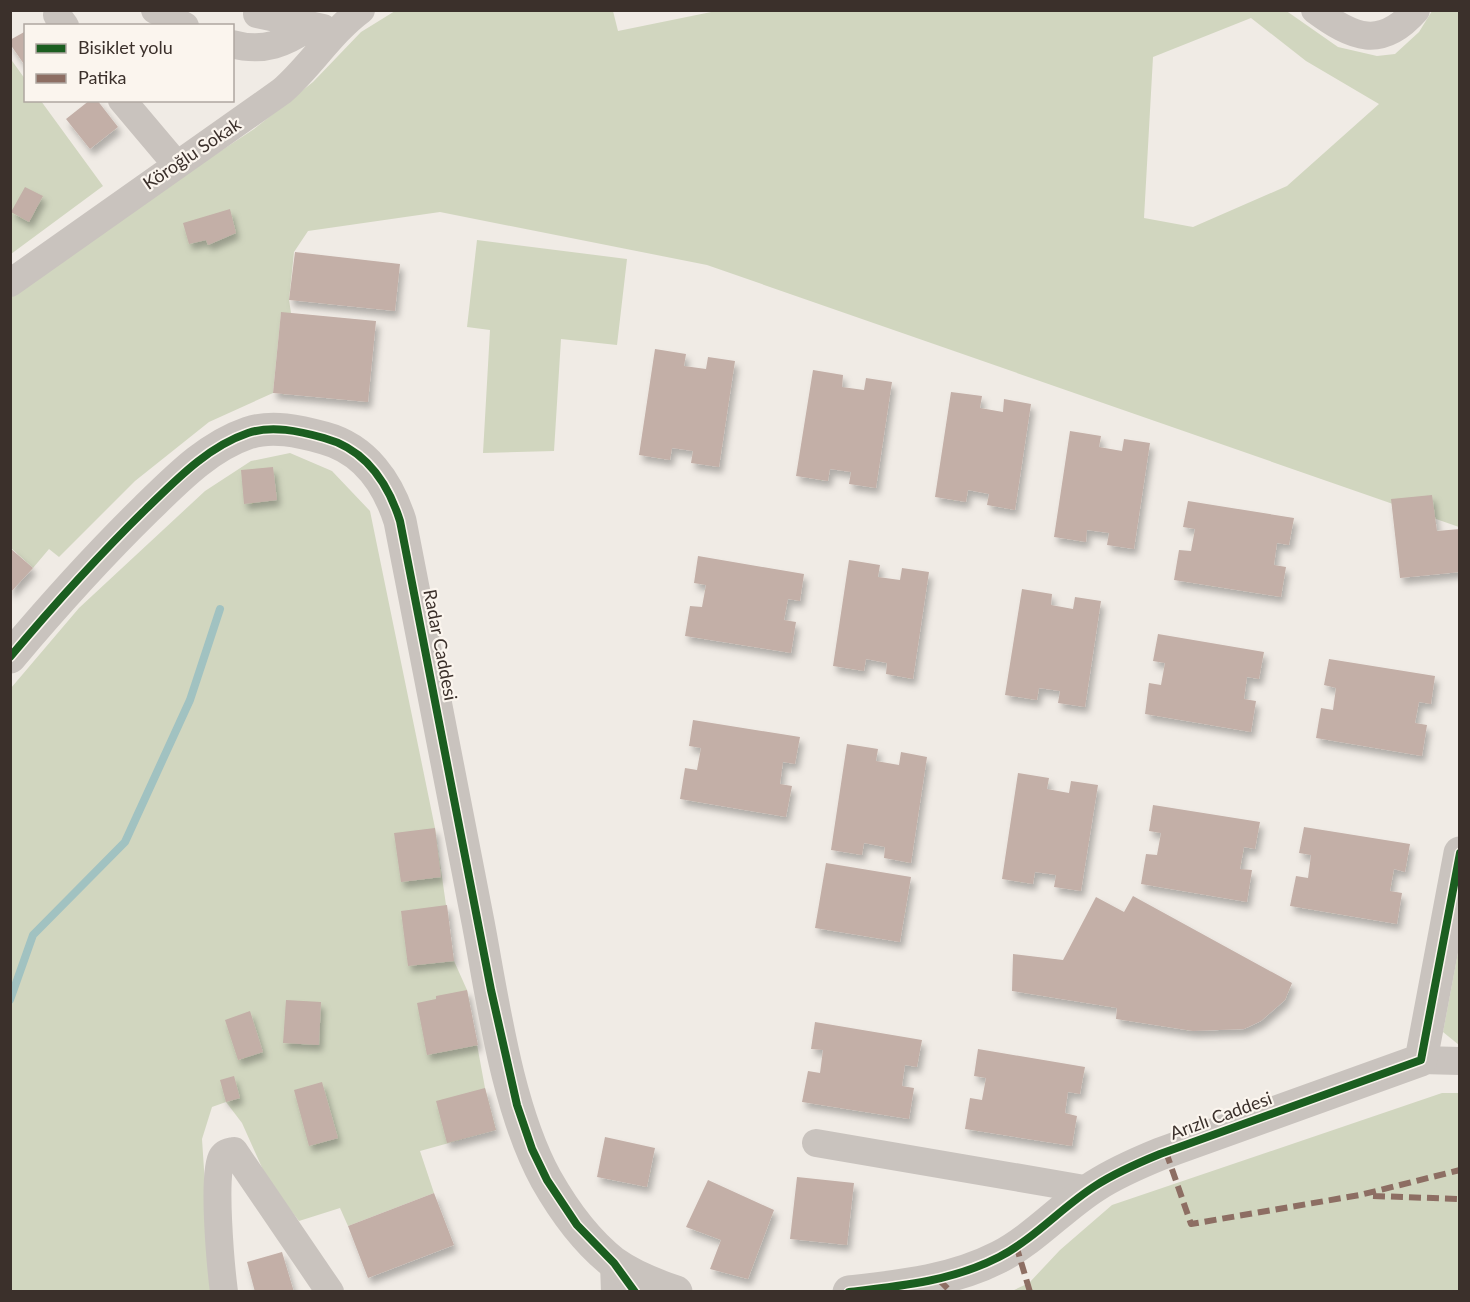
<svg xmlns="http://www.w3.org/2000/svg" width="1470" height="1302" viewBox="0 0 1470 1302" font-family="Lato,sans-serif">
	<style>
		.green { fill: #d1d6bf; fill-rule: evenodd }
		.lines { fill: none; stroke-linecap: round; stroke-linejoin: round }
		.stream { stroke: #a1c2c1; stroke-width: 8 }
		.building { fill: #c3afa7; filter: url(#shadow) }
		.minor { stroke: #c9c3be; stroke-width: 28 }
		.tertiary { stroke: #c9c3be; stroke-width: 33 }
		.quiet { stroke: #8d6e63; stroke-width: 6; stroke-dasharray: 12 6; stroke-linecap: butt }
		.cycleway-casing { stroke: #fbf5ee; stroke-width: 11 }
		.cycleway { stroke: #1b5e20; stroke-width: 8 }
		.labels { text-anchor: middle; stroke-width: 4.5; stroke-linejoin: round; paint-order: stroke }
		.street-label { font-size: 18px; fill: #3b302b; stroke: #fbf5ee }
	</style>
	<defs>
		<filter id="shadow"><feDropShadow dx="3.5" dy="6" stdDeviation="3" flood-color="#0004"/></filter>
	</defs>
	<rect width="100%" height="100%" fill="#f0ebe5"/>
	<path class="green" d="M 721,10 L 1285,10 L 1338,47 L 1377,56 L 1395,54 L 1419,32 L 1432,11 L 1459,11 L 1459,527 L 707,265 L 440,212 L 308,231 L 294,252 L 289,300 L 291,313 L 281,313 L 273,393 L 209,422 L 135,481 L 59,557 L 49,549 L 33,568 L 11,548 L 10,294 L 131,210 L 254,129 L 313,82 L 361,32 L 395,11 L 613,11 L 618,31 ZM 1251,18 L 1306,61 L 1379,104 L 1287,186 L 1193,227 L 1144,218 L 1153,57 Z
		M 10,58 L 25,79 L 26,100 L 41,101 L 103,186 L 11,254 Z
		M 477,240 L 627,259 L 617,345 L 561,339 L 554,451 L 483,453 L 490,330 L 467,327 Z
		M 290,453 L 332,471 L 370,511 L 435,828 L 454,961 L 467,990 L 485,1088 L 496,1130 L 420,1151 L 434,1193 L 348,1226 L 340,1208 L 299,1221 L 268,1181 L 242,1123 L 226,1102 L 212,1107 L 202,1139 L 212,1291 L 11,1292 L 11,688 L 79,608 L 205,491 L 251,461 Z
		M 1459,947 L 1459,1045 L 1443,1032 Z
		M 1442,1093 L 1459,1093 L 1459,1291 L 1012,1291 L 1029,1283 L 1060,1250 L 1112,1205 Z"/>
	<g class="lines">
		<path class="stream" d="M 10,1000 L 33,935 L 125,842 L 190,700 L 220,609"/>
	</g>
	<path class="building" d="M 26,31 L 26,67 L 10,44 L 10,40 Z
		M 90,100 L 97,100 L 118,127 L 90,149 L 66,119 Z
		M 25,187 L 43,196 L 29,222 L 11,212 Z
		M 230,209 L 236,233 L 208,245 L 206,240 L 189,244 L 183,223 Z
		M 295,252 L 400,264 L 395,311 L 289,300 Z
		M 281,312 L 376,321 L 368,402 L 273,393 Z
		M 655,349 L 686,354 L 684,366 L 706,369 L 708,357 L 735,361 L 719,467 L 691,463 L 693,451 L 672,448 L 670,460 L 639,455 Z
		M 813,370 L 843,375 L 842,387 L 864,390 L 866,378 L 892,382 L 876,488 L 849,484 L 851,472 L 830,469 L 828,481 L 796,476 Z
		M 951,392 L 982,396 L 980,408 L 1003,412 L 1004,399 L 1031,404 L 1015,510 L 987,505 L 989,494 L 968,490 L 966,502 L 935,497 Z
		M 1070,431 L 1101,436 L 1099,447 L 1122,451 L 1124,439 L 1150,443 L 1134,549 L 1107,545 L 1109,533 L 1087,530 L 1086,542 L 1054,537 Z
		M 273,467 L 277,500 L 244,504 L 241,470 Z
		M 1432,495 L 1437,531 L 1460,529 L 1460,572 L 1400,578 L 1391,499 Z
		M 1188,501 L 1294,518 L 1289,545 L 1277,543 L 1274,565 L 1286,567 L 1281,597 L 1174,580 L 1179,550 L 1191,551 L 1195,529 L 1183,527 Z
		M 10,548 L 33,568 L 10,593 Z
		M 698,556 L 804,574 L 800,601 L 788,599 L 784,620 L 796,622 L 791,653 L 685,636 L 690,606 L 702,607 L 706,585 L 694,583 Z
		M 849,560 L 880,565 L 878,577 L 900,580 L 902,568 L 929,572 L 913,679 L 886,674 L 887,663 L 866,659 L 864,671 L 833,666 Z
		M 1022,589 L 1052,594 L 1051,605 L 1073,609 L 1075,597 L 1101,601 L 1085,707 L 1058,703 L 1060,691 L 1039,688 L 1037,700 L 1005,695 Z
		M 1158,634 L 1264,652 L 1259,679 L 1247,677 L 1244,699 L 1256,701 L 1251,732 L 1145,714 L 1149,683 L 1161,685 L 1165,663 L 1153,661 Z
		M 1329,659 L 1435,676 L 1431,704 L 1419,702 L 1415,723 L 1427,725 L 1422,756 L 1316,738 L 1321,708 L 1333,710 L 1336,688 L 1324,685 Z
		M 693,720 L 800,737 L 795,764 L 783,762 L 780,784 L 792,786 L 786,817 L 680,799 L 685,768 L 697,770 L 701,748 L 689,746 Z
		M 847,744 L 878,749 L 876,761 L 899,765 L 901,752 L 927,757 L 911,863 L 884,858 L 885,847 L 864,843 L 862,855 L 831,850 Z
		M 1018,773 L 1049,778 L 1047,789 L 1069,793 L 1071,781 L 1098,785 L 1081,891 L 1054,887 L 1056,875 L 1035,872 L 1033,884 L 1002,879 Z
		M 1153,805 L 1260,822 L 1255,849 L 1244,847 L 1240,869 L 1252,870 L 1247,902 L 1141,884 L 1146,854 L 1157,855 L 1161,833 L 1149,831 Z
		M 1304,827 L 1410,844 L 1405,872 L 1394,869 L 1390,891 L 1402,893 L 1397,924 L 1290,906 L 1296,876 L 1308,878 L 1311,855 L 1299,853 Z
		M 435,828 L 441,877 L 401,882 L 394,833 Z
		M 826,863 L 911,877 L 900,942 L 815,928 Z
		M 1133,896 L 1292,983 L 1285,1000 L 1261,1021 L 1244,1029 L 1193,1031 L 1116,1019 L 1117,1008 L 1012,991 L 1013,954 L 1063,960 L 1096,897 L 1124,912 Z
		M 447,905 L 454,961 L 408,966 L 401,911 Z
		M 467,990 L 478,1045 L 427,1055 L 417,1003 L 436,999 L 436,996 Z
		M 286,1000 L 321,1002 L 319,1045 L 283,1043 Z
		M 250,1011 L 263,1052 L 238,1060 L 225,1020 Z
		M 815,1022 L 922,1040 L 917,1067 L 905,1065 L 902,1086 L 914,1088 L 909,1119 L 802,1102 L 808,1071 L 820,1073 L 823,1050 L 811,1049 Z
		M 978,1049 L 1085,1067 L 1080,1094 L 1068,1092 L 1065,1113 L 1077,1116 L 1072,1146 L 965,1129 L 970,1098 L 982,1100 L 986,1078 L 974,1076 Z
		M 234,1076 L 240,1098 L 226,1102 L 220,1080 Z
		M 322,1082 L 338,1138 L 309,1146 L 294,1090 Z
		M 485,1088 L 496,1130 L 447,1143 L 436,1101 Z
		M 605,1137 L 655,1148 L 647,1187 L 597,1177 Z
		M 797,1177 L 854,1183 L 847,1245 L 790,1239 Z
		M 708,1180 L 774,1210 L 748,1279 L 710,1269 L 721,1240 L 686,1227 Z
		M 434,1193 L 454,1245 L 368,1278 L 348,1226 Z
		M 282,1252 L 294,1292 L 255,1292 L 247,1262 Z"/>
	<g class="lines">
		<path class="minor" d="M 155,10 L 185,26
			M 1315,10 C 1353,38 1381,50 1416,10
			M 257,14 L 323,28
			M 57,15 L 65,26
			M 232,44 C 264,53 286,43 311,26
			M 122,100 L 176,164
			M 10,283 L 282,91 C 310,67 330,33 361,10
			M 1421,1060 L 1460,1061
			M 816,1143 L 1090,1190
			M 614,1263 L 615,1292
			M 224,1292 C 221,1269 212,1172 222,1157 C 225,1152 229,1152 234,1151 L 330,1292"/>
		<path class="tertiary" d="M 10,657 C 53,606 98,556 146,509 C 176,480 207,447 248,433 C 272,425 299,431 324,438 C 365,449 388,483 400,521 C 427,654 452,788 478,922 C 493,1001 507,1108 546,1179 C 563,1209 587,1242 614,1263 C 632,1276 655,1285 676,1292
			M 849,1292 C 902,1286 952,1281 999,1257 C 1034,1239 1062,1207 1095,1186 C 1115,1173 1138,1163 1160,1154 L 1421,1060 L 1460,853"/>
		<path class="quiet" d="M 1166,1152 L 1191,1224 L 1360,1195 L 1460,1170
			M 1373,1196 L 1460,1199
			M 1016,1245 L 1030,1292
			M 939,1280 L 951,1292"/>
		<defs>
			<path id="cycleway" d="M 10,657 C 53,606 98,556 146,509 C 176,480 207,447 248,433 C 272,425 299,431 324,438 C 365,449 388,483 400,521 L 491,990 L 517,1105 L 532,1149 L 547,1180 L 577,1225 L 614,1263 L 635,1292
				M 849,1292 C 902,1286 952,1281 999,1257 C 1034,1239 1062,1207 1095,1186 C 1115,1173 1138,1163 1160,1154 L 1421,1060 L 1460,853"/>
		</defs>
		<use href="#cycleway" class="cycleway-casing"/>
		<use href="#cycleway" class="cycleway"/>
	</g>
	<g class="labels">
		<g class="street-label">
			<text transform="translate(192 154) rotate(-34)" y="6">Köroğlu Sokak</text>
			<text transform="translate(440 645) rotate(79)" y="6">Radar Caddesi</text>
			<text transform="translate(1221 1116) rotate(-20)" y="6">Arızlı Caddesi</text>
		</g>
	</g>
	<rect width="1470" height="1302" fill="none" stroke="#3b302b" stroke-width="24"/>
	<rect x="24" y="24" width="210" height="78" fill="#fbf5ee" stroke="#aea6a0" stroke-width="1.5"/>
	<rect x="36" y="44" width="30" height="9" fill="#1b5e20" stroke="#aea6a0" stroke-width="1.5"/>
	<text x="78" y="54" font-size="18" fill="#3b302b">Bisiklet yolu</text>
	<rect x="36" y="74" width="30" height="9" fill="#8d6e63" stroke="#aea6a0" stroke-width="1.5"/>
	<text x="78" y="84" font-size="18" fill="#3b302b">Patika</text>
</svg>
